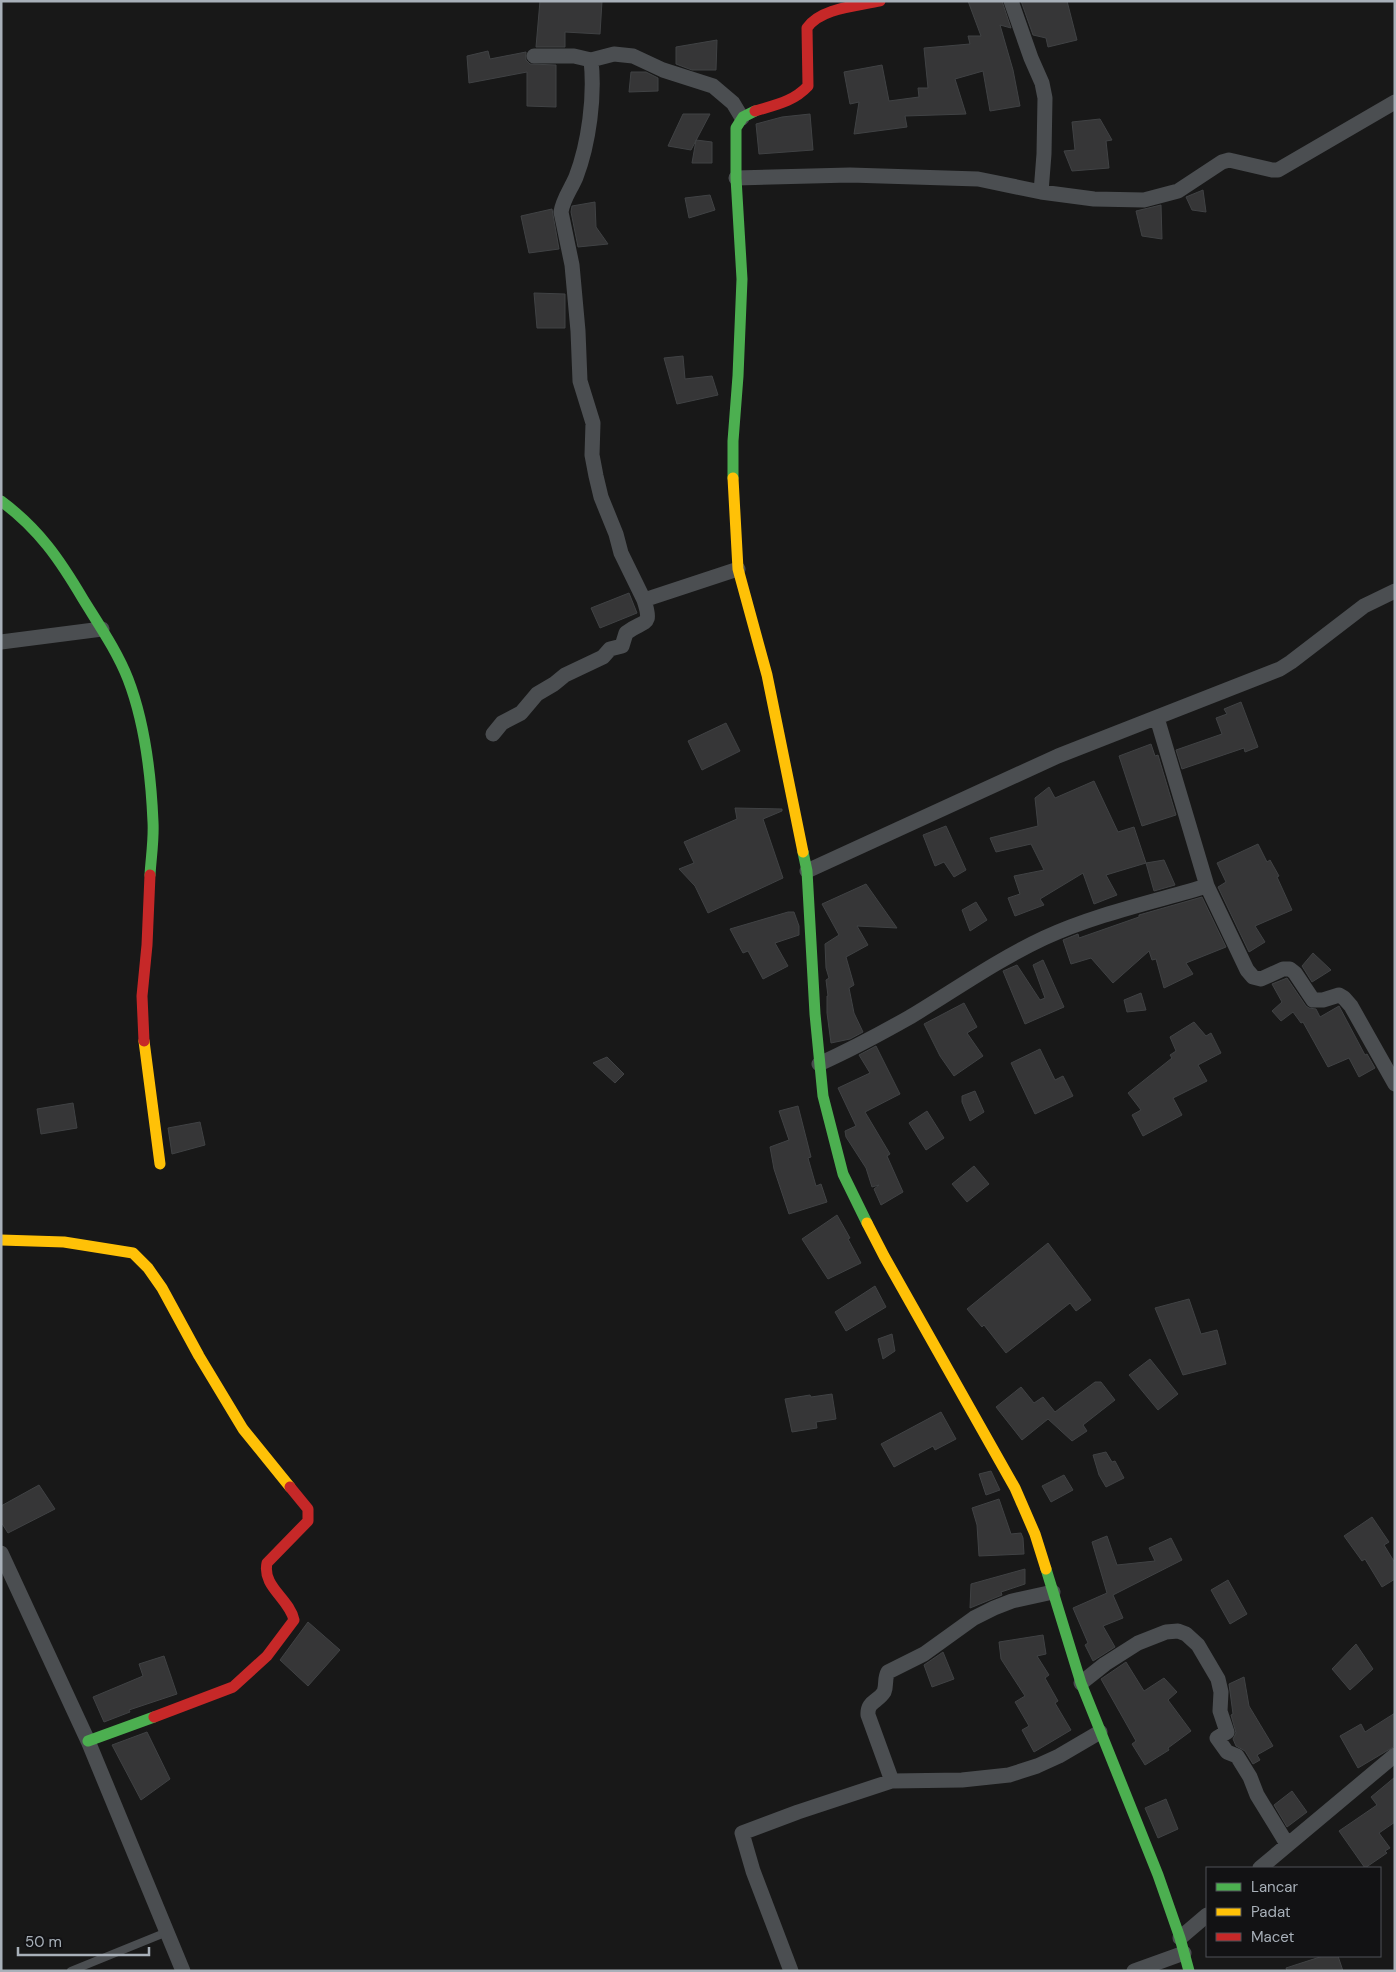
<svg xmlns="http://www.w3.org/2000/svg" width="1396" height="1972" viewBox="0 0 1396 1972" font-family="'DM Sans',sans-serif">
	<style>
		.building { fill: #363637; stroke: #404244 }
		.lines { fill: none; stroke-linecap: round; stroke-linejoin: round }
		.lane { stroke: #4b4e51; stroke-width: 8 }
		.street { stroke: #4b4e51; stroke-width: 15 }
		.fast { stroke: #4caf50; stroke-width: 11 }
		.slow { stroke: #ffc107; stroke-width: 11 }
		.jam { stroke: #c62828; stroke-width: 11 }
	</style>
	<rect width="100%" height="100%" fill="#181818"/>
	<path class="building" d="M 540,1 L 602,1 L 600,34 L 565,32 L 565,47 L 536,47 Z
		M 968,1 L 1002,1 L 1011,28 L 1000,25 L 1013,70 L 1020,106 L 990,111 L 983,71 L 955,79 L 966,114 L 905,116 L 907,127 L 854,134 L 859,102 L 850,104 L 844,72 L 882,65 L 889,101 L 919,97 L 918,88 L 928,88 L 924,48 L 970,44 L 968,36 L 981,36 Z
		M 1021,1 L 1067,1 L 1077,40 L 1048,47 L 1046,38 L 1033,35 Z
		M 717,40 L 716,70 L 692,70 L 676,64 L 676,47 Z
		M 488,51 L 490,59 L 526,52 L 526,60 L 530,64 L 556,65 L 556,107 L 527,106 L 527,72 L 469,83 L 467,56 Z
		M 631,72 L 646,72 L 658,78 L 658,91 L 629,92 Z
		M 683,114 L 710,114 L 691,150 L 668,146 Z
		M 810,114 L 813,150 L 759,154 L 756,124 L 782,117 Z
		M 1100,119 L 1112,140 L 1106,141 L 1109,168 L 1072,171 L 1064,151 L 1075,150 L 1072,122 Z
		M 696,140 L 712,142 L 712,163 L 692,163 Z
		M 1203,190 L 1206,212 L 1192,210 L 1186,197 Z
		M 710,195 L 715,210 L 689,218 L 685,198 Z
		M 595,202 L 596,227 L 608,244 L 578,247 L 571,212 L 572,206 Z
		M 1161,205 L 1162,239 L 1142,236 L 1136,211 Z
		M 552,209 L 559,249 L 529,253 L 521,216 Z
		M 534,293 L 565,294 L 565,328 L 537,328 Z
		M 683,356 L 685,379 L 712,376 L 718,395 L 677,404 L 664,358 Z
		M 629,593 L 637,613 L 600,628 L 591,608 Z
		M 1241,702 L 1258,747 L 1245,752 L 1244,748 L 1182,769 L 1176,750 L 1222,734 L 1216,718 L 1227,714 L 1224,709 Z
		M 726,723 L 740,751 L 702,770 L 688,741 Z
		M 1151,744 L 1155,756 L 1158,755 L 1176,815 L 1142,826 L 1119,756 Z
		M 1094,781 L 1118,832 L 1134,827 L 1146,863 L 1106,875 L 1117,895 L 1094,904 L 1083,873 L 1040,899 L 1044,905 L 1015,916 L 1008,898 L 1020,894 L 1014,876 L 1044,870 L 1031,844 L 996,852 L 990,838 L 1038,826 L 1035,798 L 1049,787 L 1055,798 Z
		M 735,808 L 782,809 L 782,811 L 763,819 L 783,878 L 708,913 L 695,886 L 679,869 L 694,863 L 684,842 L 737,819 Z
		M 946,826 L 966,870 L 954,877 L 944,862 L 935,866 L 923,835 Z
		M 1258,844 L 1267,862 L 1270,860 L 1279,876 L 1277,877 L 1292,910 L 1255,926 L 1265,942 L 1249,952 L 1218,887 L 1226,882 L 1217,863 Z
		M 1164,860 L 1175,885 L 1154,891 L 1146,863 Z
		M 866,884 L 897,928 L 857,926 L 868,945 L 846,957 L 854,985 L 849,988 L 854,1013 L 863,1032 L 850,1039 L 831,1043 L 827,1013 L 827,996 L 828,996 L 826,980 L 829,978 L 826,968 L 825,944 L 839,935 L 822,904 Z
		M 1202,897 L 1226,947 L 1186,963 L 1193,974 L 1164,988 L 1156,959 L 1152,960 L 1149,951 L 1113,983 L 1091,958 L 1071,964 L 1063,940 L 1078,934 L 1079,938 L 1139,917 L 1139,915 Z
		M 976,902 L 987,920 L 970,931 L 962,910 Z
		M 788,912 L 794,912 L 799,926 L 799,935 L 775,943 L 788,966 L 763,979 L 748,951 L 743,953 L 730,929 Z
		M 1313,953 L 1331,970 L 1312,982 L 1302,966 Z
		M 1043,960 L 1064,1007 L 1025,1024 L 1003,971 L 1017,965 L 1040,1000 L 1045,998 L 1033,965 Z
		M 1287,978 L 1306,1006 L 1309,1008 L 1316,1009 L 1320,1017 L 1339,1006 L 1365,1055 L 1367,1054 L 1375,1068 L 1359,1077 L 1349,1058 L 1328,1067 L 1303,1022 L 1301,1023 L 1293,1012 L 1281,1021 L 1272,1011 L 1282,1002 L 1272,984 Z
		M 1141,993 L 1146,1010 L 1127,1012 L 1124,1000 Z
		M 964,1003 L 977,1027 L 967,1033 L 983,1056 L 954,1076 L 940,1056 L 924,1024 Z
		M 1194,1022 L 1206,1036 L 1211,1033 L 1221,1053 L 1198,1065 L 1207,1081 L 1173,1098 L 1182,1115 L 1143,1136 L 1132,1115 L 1141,1110 L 1128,1093 L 1172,1058 L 1170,1055 L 1176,1051 L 1170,1037 Z
		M 876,1046 L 900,1094 L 865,1112 L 890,1154 L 887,1156 L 903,1192 L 881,1205 L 874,1189 L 879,1185 L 872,1187 L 866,1168 L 846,1137 L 845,1131 L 856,1126 L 838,1088 L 870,1073 L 859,1055 Z
		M 1040,1049 L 1055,1080 L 1063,1076 L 1073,1096 L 1035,1114 L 1011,1063 Z
		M 607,1057 L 624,1074 L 615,1083 L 593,1063 Z
		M 975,1091 L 984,1112 L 970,1121 L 962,1102 L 962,1096 Z
		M 73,1103 L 77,1128 L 41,1134 L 37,1109 Z
		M 798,1106 L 811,1157 L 808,1158 L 816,1186 L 821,1184 L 827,1202 L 789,1214 L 774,1169 L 770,1147 L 789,1140 L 779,1111 Z
		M 927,1111 L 944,1138 L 926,1150 L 909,1123 Z
		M 200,1122 L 205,1145 L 172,1154 L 168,1128 Z
		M 974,1166 L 989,1184 L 967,1202 L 952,1184 Z
		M 837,1215 L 850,1238 L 848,1239 L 861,1263 L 828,1279 L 802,1239 Z
		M 1048,1243 L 1091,1300 L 1076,1311 L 1070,1303 L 1006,1353 L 984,1325 L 982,1327 L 967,1309 Z
		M 875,1286 L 886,1307 L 846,1331 L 835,1312 Z
		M 1189,1299 L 1201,1334 L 1217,1330 L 1226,1364 L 1183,1375 L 1155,1308 Z
		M 892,1334 L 895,1351 L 883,1359 L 878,1339 Z
		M 1150,1359 L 1178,1394 L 1158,1410 L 1129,1375 Z
		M 1095,1382 L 1101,1382 L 1115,1400 L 1083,1425 L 1087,1431 L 1072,1441 L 1048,1419 L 1022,1440 L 996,1407 L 1021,1387 L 1034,1403 L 1043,1397 L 1055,1412 Z
		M 832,1394 L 836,1419 L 816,1422 L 817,1428 L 792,1432 L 785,1399 L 810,1395 L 811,1397 Z
		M 941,1412 L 956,1439 L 935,1450 L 933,1446 L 894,1467 L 881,1444 Z
		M 1106,1452 L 1112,1462 L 1115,1461 L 1124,1478 L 1106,1487 L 1099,1475 L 1093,1455 Z
		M 991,1471 L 1000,1490 L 986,1495 L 979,1474 Z
		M 1064,1475 L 1073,1490 L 1051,1502 L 1042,1486 Z
		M 39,1485 L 55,1509 L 8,1533 L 1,1522 L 1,1506 Z
		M 999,1499 L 1011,1534 L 1021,1533 L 1023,1538 L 1024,1554 L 979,1556 L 977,1525 L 972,1508 Z
		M 1372,1517 L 1389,1542 L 1384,1545 L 1395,1563 L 1395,1579 L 1382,1587 L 1365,1559 L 1362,1561 L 1344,1536 Z
		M 1107,1536 L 1117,1565 L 1155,1561 L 1149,1548 L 1171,1538 L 1182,1560 L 1113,1595 L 1123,1618 L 1103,1626 L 1115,1647 L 1093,1661 L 1085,1645 L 1088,1643 L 1073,1608 L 1107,1593 L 1092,1542 Z
		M 1025,1569 L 1025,1584 L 1001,1592 L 1002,1595 L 970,1608 L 971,1584 Z
		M 1228,1580 L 1247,1614 L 1230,1624 L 1211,1590 Z
		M 308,1622 L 340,1650 L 308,1686 L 280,1660 Z
		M 1043,1635 L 1046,1654 L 1037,1656 L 1049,1675 L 1045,1678 L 1058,1701 L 1055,1703 L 1071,1730 L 1034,1752 L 1022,1730 L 1029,1726 L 1015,1702 L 1025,1696 L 1001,1659 L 999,1642 Z
		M 1356,1644 L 1373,1669 L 1350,1690 L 1332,1669 Z
		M 943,1652 L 954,1679 L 932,1687 L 924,1665 Z
		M 164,1656 L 177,1694 L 129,1710 L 130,1712 L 104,1722 L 93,1697 L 143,1676 L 139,1664 Z
		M 1126,1662 L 1144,1691 L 1164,1678 L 1177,1692 L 1168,1700 L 1191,1731 L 1168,1748 L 1169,1750 L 1145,1765 L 1132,1744 L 1136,1741 L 1101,1679 Z
		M 1244,1677 L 1249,1706 L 1273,1746 L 1257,1755 L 1260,1760 L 1253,1764 L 1245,1751 L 1236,1746 L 1233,1739 L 1236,1733 L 1231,1715 L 1233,1714 L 1229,1684 Z
		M 1395,1713 L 1395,1746 L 1358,1768 L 1340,1736 L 1361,1724 L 1365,1732 Z
		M 147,1732 L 170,1779 L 141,1800 L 112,1745 Z
		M 1395,1777 L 1395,1822 L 1379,1833 L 1390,1848 L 1385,1851 L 1387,1853 L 1365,1868 L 1339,1831 L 1377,1805 L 1371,1797 Z
		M 1292,1791 L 1307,1812 L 1287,1827 L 1274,1805 Z
		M 1166,1799 L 1178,1829 L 1158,1838 L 1145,1808 Z
		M 1323,1956 L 1338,1956 L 1343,1971 L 1287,1971 L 1286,1968 Z"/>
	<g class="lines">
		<path class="lane" d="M 71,1971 L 167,1932"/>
		<path class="street" d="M 1011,1 L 1031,58 L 1042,83 L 1045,98 L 1044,154 L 1041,192
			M 534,56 L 574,56 L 591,60 L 614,54 L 633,56 L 663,70 L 713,86 L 733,103 L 742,118
			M 591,60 C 595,96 589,143 576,177 C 571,189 563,199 561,212 L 572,265 L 578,331 L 580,381 L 593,423 L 592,455 L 596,476 L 601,497 L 616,534 L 621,553 L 644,600 L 738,569
			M 736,178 L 850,175 L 978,179 L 1041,192 L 1094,199 L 1144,200 L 1178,191 L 1222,162 L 1229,160 L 1272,170 L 1278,170 L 1395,102
			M 1,642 L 102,629
			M 1157,718 L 1207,886 L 1247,970 L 1253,977 L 1261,979 L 1283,969 L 1290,969 L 1295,973 L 1313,1000 L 1323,1000 L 1339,995 L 1344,998 L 1351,1006 L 1395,1084
			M 493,734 L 502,723 L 521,713 L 537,694 L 554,684 L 565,675 L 603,657 L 610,649 L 622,646 L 626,633 C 644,619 653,628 644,600
			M 807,871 L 1058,756 L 1280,669 L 1291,662 L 1364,606 L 1395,591
			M 819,1064 C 850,1050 880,1034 910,1017 C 955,990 997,960 1044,938 C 1096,914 1153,902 1207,886
			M 1,1553 L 88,1741 L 183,1971
			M 1081,1683 L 1105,1664 L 1138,1643 L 1166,1632 L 1178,1631 L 1186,1634 L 1198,1645 L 1218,1679 L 1221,1692 L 1220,1711 L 1227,1732 L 1217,1738 L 1227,1752 L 1237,1756 L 1250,1777 L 1257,1795 L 1287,1844
			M 892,1781 L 868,1715 C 867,1701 878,1702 884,1692 C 887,1685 884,1679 888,1672 L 924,1654 L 974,1618 L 994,1608 L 1012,1601 L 1053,1592
			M 1260,1868 L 1395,1755
			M 1180,1938 L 1207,1915
			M 791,1971 L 753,1871 L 742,1833 L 798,1812 L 892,1781 L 962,1780 L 1009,1775 L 1037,1766 L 1059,1756 L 1100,1732
			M 1134,1971 L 1184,1953"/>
		<path class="fast" d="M 733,478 L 733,441 L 738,376 L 742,279 L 736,178 L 736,128 L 743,117 L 755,111
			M 1,501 C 39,529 60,560 83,599 C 99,625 117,651 128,679 C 145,723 151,775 153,822 C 154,839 151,858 150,875
			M 803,852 L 807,871 L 815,1014 L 823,1096 L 843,1174 L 867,1223
			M 1046,1569 L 1081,1683 L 1158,1875 L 1180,1938 L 1189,1971
			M 88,1741 L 154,1717"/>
		<path class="slow" d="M 733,478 L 738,569 L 767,675 L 803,852
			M 144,1041 L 160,1164
			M 867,1223 L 884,1256 L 1015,1488 L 1035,1534 L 1046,1569
			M 1,1240 L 64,1242 L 133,1253 L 148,1268 L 162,1288 L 199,1356 L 243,1429 L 290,1487"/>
		<path class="jam" d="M 755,111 C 775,105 793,102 808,86 L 807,28 C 820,8 858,6 880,1
			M 144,1041 L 142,996 L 147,945 L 150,875
			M 154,1717 L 233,1687 L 267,1656 L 294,1620 C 289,1598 262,1587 267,1563 L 308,1521 L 308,1509 L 290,1487"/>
	</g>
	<rect width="1396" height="1972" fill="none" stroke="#a8b0b9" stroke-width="5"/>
	<rect x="1206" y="1867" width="175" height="90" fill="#121214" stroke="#4e5156"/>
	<rect x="1216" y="1883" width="25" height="8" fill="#4caf50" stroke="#4e5156"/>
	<text x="1251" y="1892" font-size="15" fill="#a8b0b9">Lancar</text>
	<rect x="1216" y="1908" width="25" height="8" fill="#ffc107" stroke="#4e5156"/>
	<text x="1251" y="1917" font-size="15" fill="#a8b0b9">Padat</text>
	<rect x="1216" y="1933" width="25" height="8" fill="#c62828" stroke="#4e5156"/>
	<text x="1251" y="1942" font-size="15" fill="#a8b0b9">Macet</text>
	<path d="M18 1947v8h131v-8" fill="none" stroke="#a8b0b9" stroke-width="2.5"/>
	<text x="25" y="1947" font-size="15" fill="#a8b0b9" stroke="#121214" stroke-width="4" paint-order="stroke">50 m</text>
</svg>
